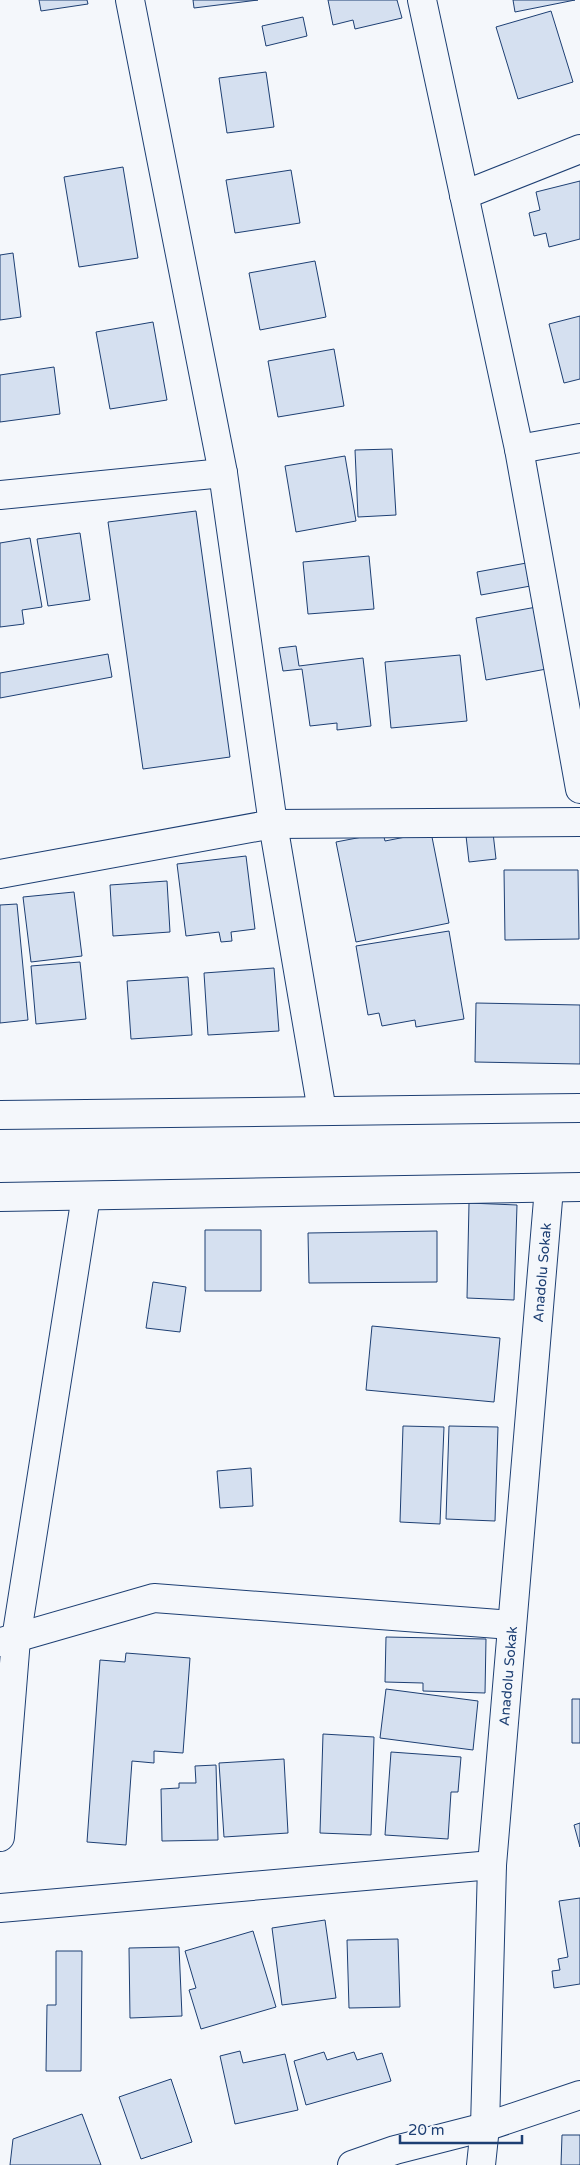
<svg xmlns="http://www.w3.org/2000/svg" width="580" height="2165" viewBox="0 0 580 2165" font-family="'Varela Round',sans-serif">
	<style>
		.building { fill: #d5e0f0; stroke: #1d3f73 }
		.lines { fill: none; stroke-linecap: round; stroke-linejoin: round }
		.minor-casing { stroke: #1d3f73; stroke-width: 30 }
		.tertiary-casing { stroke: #1d3f73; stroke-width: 30 }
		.secondary-casing { stroke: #1d3f73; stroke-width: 30 }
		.minor { stroke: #f4f7fb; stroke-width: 28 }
		.tertiary { stroke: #f4f7fb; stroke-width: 28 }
		.secondary { stroke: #f4f7fb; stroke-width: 28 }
		.labels { text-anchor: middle; stroke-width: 4; stroke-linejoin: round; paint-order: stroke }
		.street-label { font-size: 14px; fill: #1d3f73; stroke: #f4f7fb }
	</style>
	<rect width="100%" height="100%" fill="#f4f7fb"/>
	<path class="building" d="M 39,0 L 87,0 L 88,4 L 41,11 Z
		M 193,0 L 258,0 L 194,8 Z
		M 328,0 L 397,0 L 402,18 L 355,29 L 353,20 L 333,25 Z
		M 513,0 L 575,0 L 515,12 Z
		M 551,11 L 573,82 L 518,99 L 496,27 Z
		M 303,17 L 307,36 L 266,46 L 262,26 Z
		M 266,72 L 274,127 L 227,133 L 219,78 Z
		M 123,167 L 138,258 L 79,267 L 64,177 Z
		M 291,170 L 300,223 L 235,233 L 226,180 Z
		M 580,181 L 580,239 L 549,247 L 546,233 L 534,236 L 529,213 L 540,210 L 536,192 Z
		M 13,253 L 21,317 L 0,320 L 0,255 Z
		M 315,261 L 326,317 L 260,330 L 249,273 Z
		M 580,316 L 580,379 L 564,383 L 549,324 Z
		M 153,322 L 167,400 L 110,409 L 96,332 Z
		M 334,349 L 344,406 L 278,417 L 268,361 Z
		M 54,367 L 60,414 L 0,422 L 0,375 Z
		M 392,449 L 396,515 L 358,517 L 355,450 Z
		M 345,456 L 356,521 L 296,532 L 285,466 Z
		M 196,511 L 230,757 L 143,769 L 108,522 Z
		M 80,533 L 90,600 L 48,606 L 37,539 Z
		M 30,538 L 42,607 L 22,610 L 24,624 L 0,627 L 0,543 Z
		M 369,556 L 374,609 L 308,614 L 303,562 Z
		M 532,562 L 536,585 L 481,595 L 477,572 Z
		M 542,606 L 552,668 L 486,680 L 476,618 Z
		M 296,646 L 299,666 L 363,658 L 371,726 L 337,730 L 337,723 L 310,726 L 302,669 L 283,671 L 279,648 Z
		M 108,654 L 112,677 L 0,698 L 0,673 Z
		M 460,655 L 467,721 L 391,728 L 385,662 Z
		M 492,824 L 496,859 L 469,862 L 465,827 Z
		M 431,832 L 449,923 L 356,942 L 336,842 L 383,833 L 385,841 Z
		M 246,856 L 255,929 L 231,932 L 232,941 L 221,942 L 219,932 L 186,936 L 177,864 Z
		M 504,870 L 578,870 L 579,939 L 505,940 Z
		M 167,881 L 170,932 L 113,936 L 110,885 Z
		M 74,892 L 82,956 L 31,962 L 23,897 Z
		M 17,904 L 28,1020 L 0,1023 L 0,905 Z
		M 449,931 L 464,1019 L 416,1027 L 415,1020 L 382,1026 L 379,1013 L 368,1015 L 356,946 Z
		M 80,962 L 86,1019 L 36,1024 L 31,966 Z
		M 274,968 L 279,1031 L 208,1035 L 204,973 Z
		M 188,977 L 192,1035 L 131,1039 L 127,981 Z
		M 476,1003 L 580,1005 L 580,1064 L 475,1062 Z
		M 469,1203 L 517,1205 L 514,1300 L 467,1298 Z
		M 205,1230 L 261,1230 L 261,1291 L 205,1291 Z
		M 437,1231 L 437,1282 L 309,1283 L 308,1233 Z
		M 153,1282 L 186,1287 L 180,1332 L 146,1328 Z
		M 372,1326 L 500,1338 L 494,1402 L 366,1390 Z
		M 403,1426 L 444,1427 L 440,1524 L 400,1522 Z
		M 449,1426 L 498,1427 L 495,1521 L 446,1519 Z
		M 251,1468 L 253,1506 L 220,1508 L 217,1471 Z
		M 386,1637 L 486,1639 L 485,1693 L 423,1691 L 423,1683 L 385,1682 Z
		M 126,1653 L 190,1658 L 183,1753 L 154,1751 L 154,1763 L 132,1761 L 126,1845 L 87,1842 L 100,1660 L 125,1662 Z
		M 386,1689 L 478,1701 L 473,1750 L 380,1738 Z
		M 572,1699 L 580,1699 L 580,1743 L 572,1743 Z
		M 323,1734 L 374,1737 L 371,1835 L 320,1833 Z
		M 391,1752 L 461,1757 L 458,1792 L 451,1792 L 448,1839 L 385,1835 Z
		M 284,1759 L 288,1833 L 224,1837 L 219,1763 Z
		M 216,1765 L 218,1840 L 162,1841 L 161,1789 L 179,1788 L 179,1783 L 196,1783 L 195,1766 Z
		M 580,1823 L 580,1847 L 574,1825 Z
		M 580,1898 L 580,1984 L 554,1988 L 552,1971 L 560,1970 L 558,1959 L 568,1957 L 559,1901 Z
		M 325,1920 L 336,1998 L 282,2005 L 272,1928 Z
		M 253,1931 L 276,2007 L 201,2029 L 189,1990 L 196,1988 L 185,1951 Z
		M 398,1939 L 400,2007 L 349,2008 L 347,1940 Z
		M 179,1947 L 182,2016 L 130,2018 L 129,1948 Z
		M 56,1951 L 82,1951 L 81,2071 L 46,2071 L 47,2005 L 56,2005 Z
		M 240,2051 L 243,2063 L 285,2054 L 298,2110 L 235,2124 L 220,2056 Z
		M 324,2052 L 327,2060 L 354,2052 L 357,2060 L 382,2053 L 391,2081 L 306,2105 L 294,2061 Z
		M 171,2079 L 192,2142 L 141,2159 L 119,2097 Z
		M 82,2114 L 101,2165 L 10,2165 L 13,2139 Z
		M 562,2135 L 580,2135 L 580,2165 L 561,2165 Z"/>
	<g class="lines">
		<defs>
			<g id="minor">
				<path d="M 130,0 L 223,473 L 273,824 L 322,1111"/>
				<path d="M 422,0 L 519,449 L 580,789"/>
				<path d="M 464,195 L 580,149"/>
				<path d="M 519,449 L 580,438"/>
				<path d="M 0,495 L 223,473"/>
				<path d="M 1,1642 L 154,1598 L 512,1625"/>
				<path d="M 0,1837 L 16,1639 L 86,1196"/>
				<path d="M 0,1908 L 492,1865"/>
				<path d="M 352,2165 L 395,2150 L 485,2127 L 580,2095"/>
				<path id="s1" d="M 481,2165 L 485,2127 L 492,1865 L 549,1188"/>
			</g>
			<path id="tertiary" d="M 0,874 L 273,824 L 580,822"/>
			<path id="secondary" d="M 0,1115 L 580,1108
				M 0,1197 L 580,1187"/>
		</defs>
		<use href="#minor" class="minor-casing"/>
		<use href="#tertiary" class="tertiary-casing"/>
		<use href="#secondary" class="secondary-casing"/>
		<use href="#minor" class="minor"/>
		<use href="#tertiary" class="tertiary"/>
		<use href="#secondary" class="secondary"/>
	</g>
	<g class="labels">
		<g class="street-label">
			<text dy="5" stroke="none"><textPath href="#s1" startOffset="895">Anadolu Sokak</textPath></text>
			<text dy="5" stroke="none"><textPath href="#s1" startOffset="490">Anadolu Sokak</textPath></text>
		</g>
	</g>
	<path d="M400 2135v8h122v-8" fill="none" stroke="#1d3f73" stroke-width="2.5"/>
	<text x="408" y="2135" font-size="15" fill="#1d3f73" stroke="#f4f7fb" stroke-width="4" paint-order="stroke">20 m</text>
</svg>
